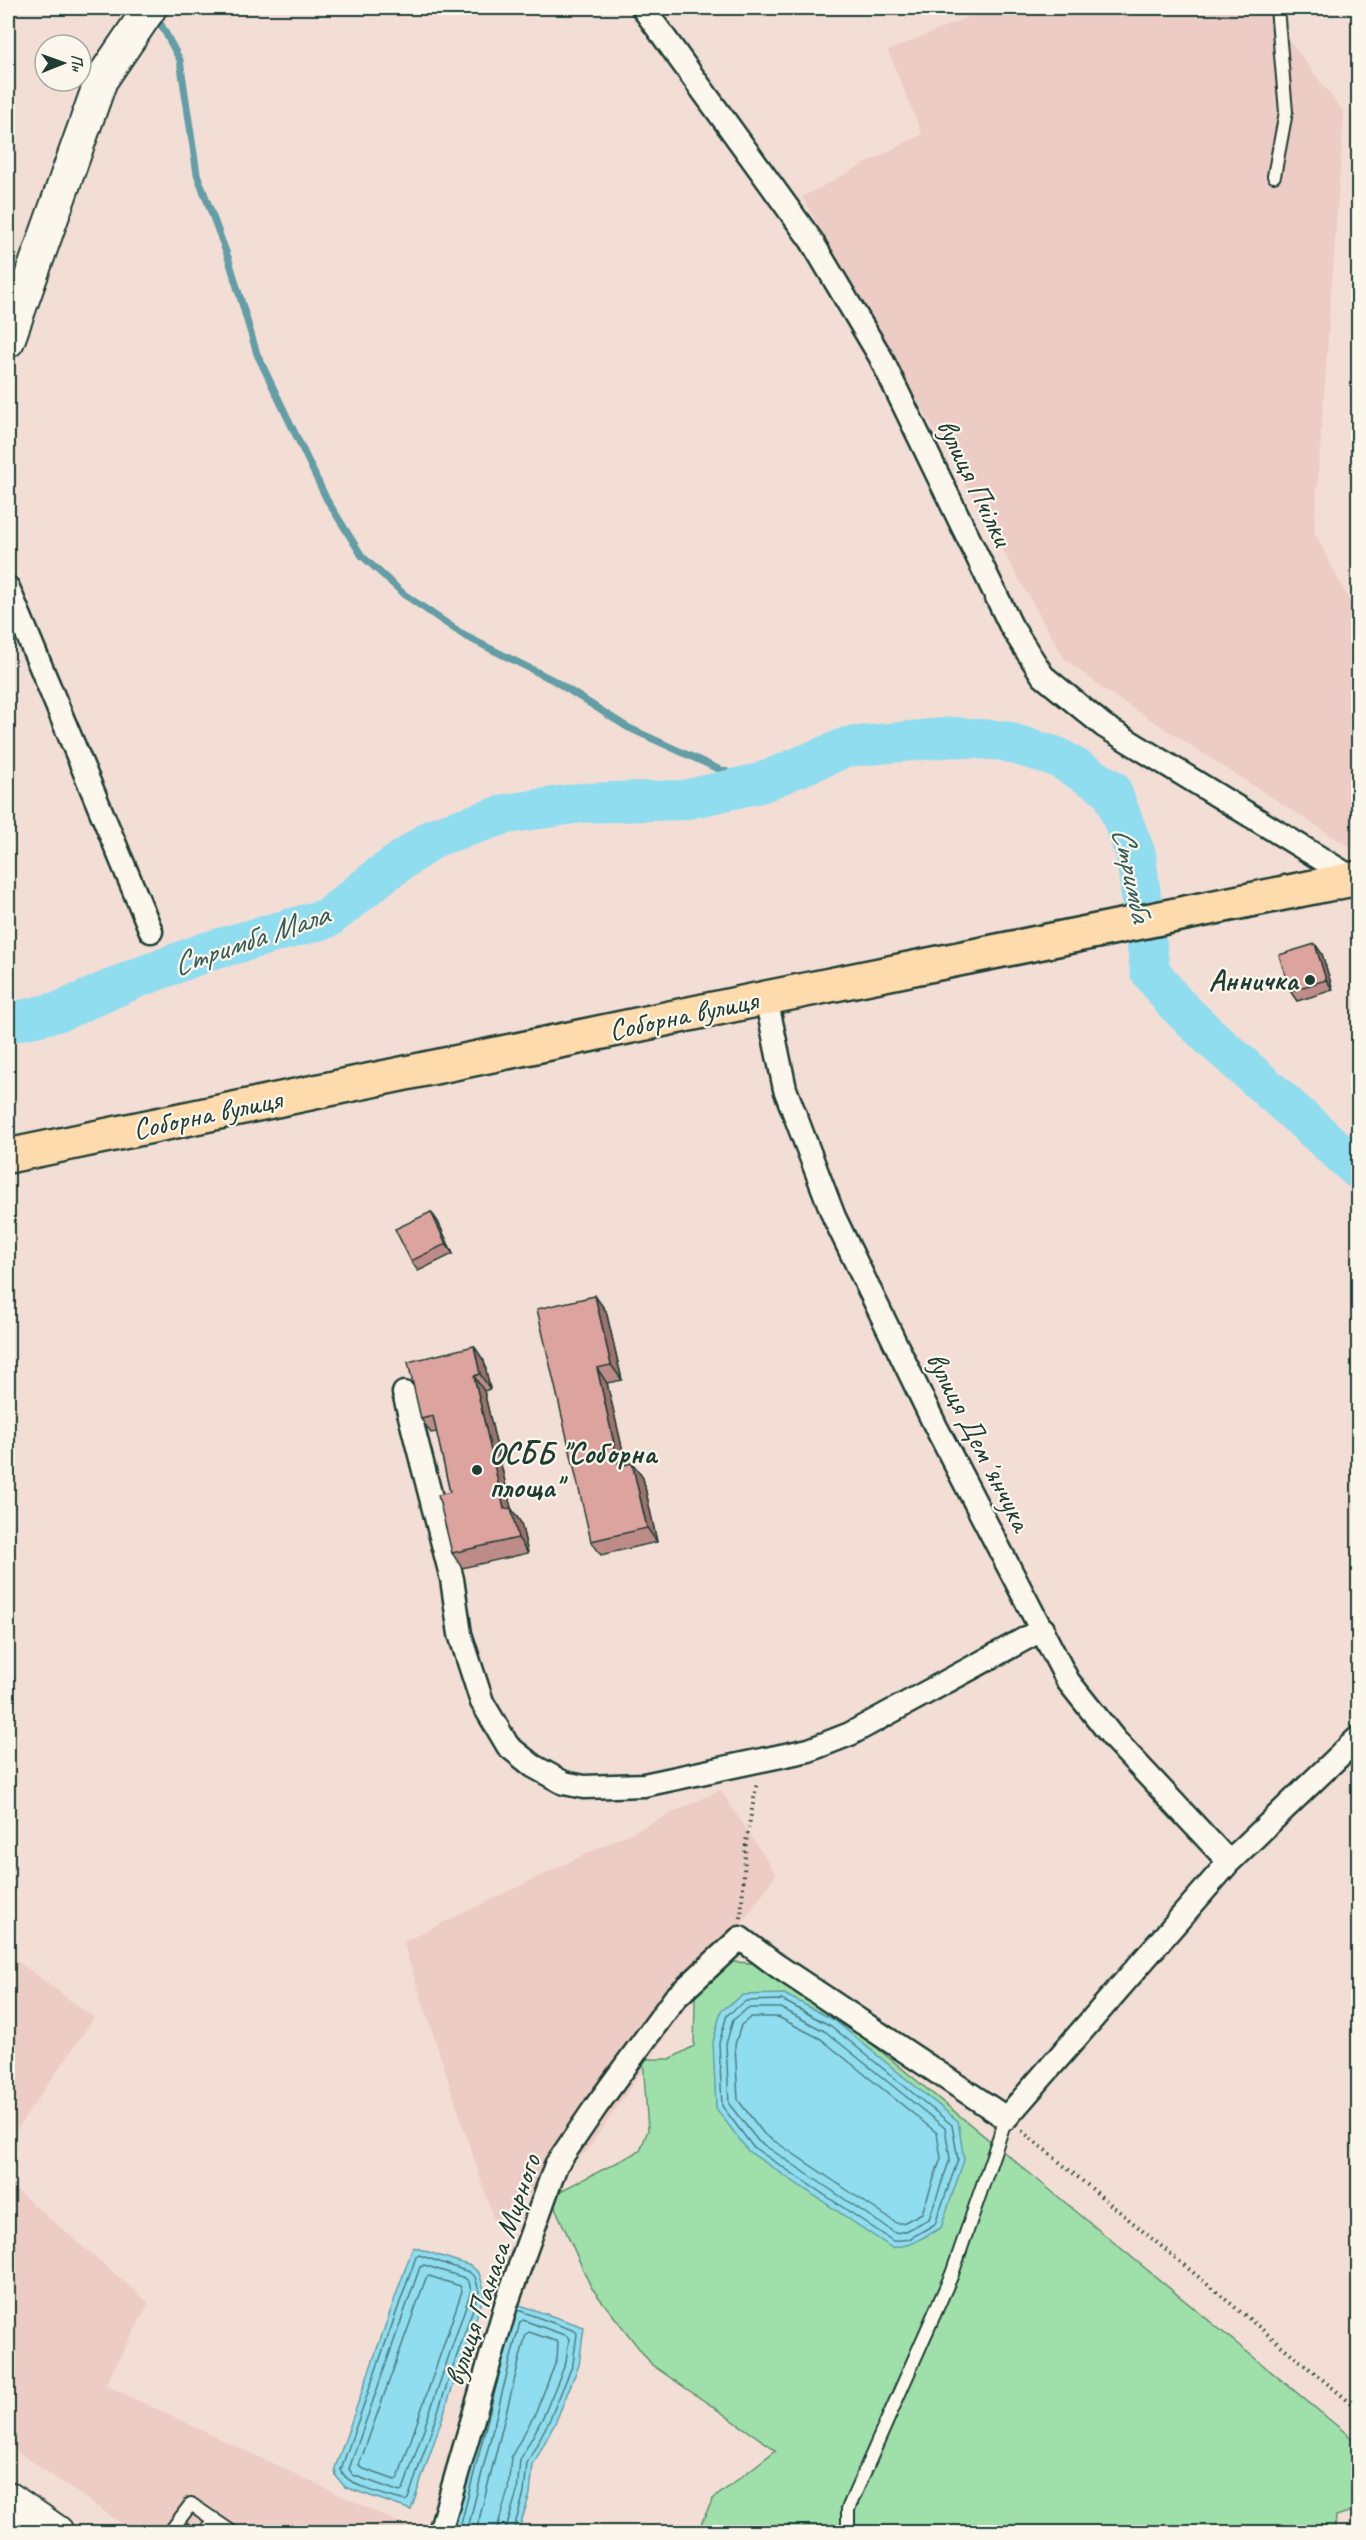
<svg xmlns="http://www.w3.org/2000/svg" width="1366" height="2540" viewBox="0 0 1366 2540" font-family="Caveat,sans-serif">
	<style>
		.built { fill: #ecccc4 }
		.green { fill: #9fe0aa; stroke: #5f8e6f; stroke-width: 1.5 }
		.water { fill: #90ddf0; stroke: #639da5; stroke-width: 1.5 }
		.lines { fill: none; stroke-linecap: round; stroke-linejoin: round }
		.shore { stroke: #4c7d7f; stroke-width: 1.5 }
		.stream { stroke: #639da5; stroke-width: 7 }
		.river { stroke: #90ddf0; stroke-width: 40 }
		.lane-casing { stroke: #1f3d34; stroke-width: 16 }
		.street-casing { stroke: #1f3d34; stroke-width: 27 }
		.secondary-casing { stroke: #1f3d34; stroke-width: 36 }
		.primary-casing { stroke: #1f3d34; stroke-width: 38 }
		.path { stroke: #1f3d34; stroke-width: 4; stroke-dasharray: 1.5 4.5; stroke-linecap: butt }
		.lane { stroke: #fbf7ec; stroke-width: 12 }
		.street { stroke: #fbf7ec; stroke-width: 22 }
		.secondary { stroke: #fbf7ec; stroke-width: 32 }
		.primary { stroke: #fedbac; stroke-width: 33 }
		.wall { fill: #be8c88; stroke: #1f3d34; stroke-width: 1.5 }
		.shaded-wall { fill: #9b726f; stroke: #1f3d34; stroke-width: 1.5 }
		.building { fill: #dda39e; stroke: #1f3d34; stroke-width: 1.5 }
		.poi-dot { fill: #1f3d34; stroke: #fbf7ec; stroke-width: 2 }
		.labels { text-anchor: middle; stroke-width: 4.5; stroke-linejoin: round; paint-order: stroke }
		.street-label { font-size: 30px; fill: #1f3d34; stroke: #fbf7ec }
		.poi-label { font-size: 30px; font-weight: bold; fill: #1f3d34; stroke: #fbf7ec; text-anchor: end }
		.water-label { font-size: 32px; font-style: italic; fill: #365d5a; stroke: #fbf7ec }
	</style>
	<rect width="100%" height="100%" fill="#f2ded5"/>
	<filter id="ink" filterUnits="userSpaceOnUse"><feTurbulence type="fractalNoise" baseFrequency=".0167" numOctaves="2"/><feDisplacementMap in="SourceGraphic" scale="12" xChannelSelector="R" yChannelSelector="G"/><feConvolveMatrix kernelMatrix="1 2 1 2 8 2 1 2 1" color-interpolation-filters="sRGB"/></filter>
	<g filter="url(#ink)">
		<path class="built" d="M 990,8 L 1265,8 L 1344,113 L 1314,532 L 1358,617 L 1358,849 L 1354,850 L 1106,691 L 1064,658 L 802,197 L 922,134 L 888,51 Z
			M 720,1790 L 776,1874 L 587,2151 L 495,2223 L 403,1942 Z
			M 8,1954 L 94,2018 L 8,2142 Z
			M 8,2183 L 149,2303 L 105,2385 L 406,2526 L 404,2532 L 134,2532 L 8,2445 Z"/>
		<path class="green" d="M 696,1959 L 776,1965 L 1358,2443 L 1358,2509 L 1336,2516 L 1335,2532 L 697,2532 L 713,2499 L 776,2450 L 652,2365 L 591,2287 L 550,2196 L 640,2151 L 648,2130 L 643,2059 L 670,2059 L 694,2046 Z"/>
		<path class="water" d="M 784,1994 L 834,2020 L 958,2121 L 964,2160 L 941,2228 L 911,2244 L 892,2248 L 748,2151 L 716,2108 L 713,2042 L 721,2011 L 743,1995 Z
			M 413,2247 L 471,2266 L 479,2273 L 485,2292 L 411,2510 L 345,2487 L 336,2476 L 335,2468 Z
			M 511,2302 L 584,2327 L 579,2365 L 556,2421 L 533,2465 L 530,2494 L 518,2532 L 453,2532 Z"/>
		<g class="lines">
			<path class="shore" d="M 782,2000 L 831,2026 L 952,2125 L 958,2160 L 935,2224 L 909,2239 L 893,2241 L 753,2147 L 722,2106 L 719,2043 L 727,2015 L 746,2001 Z
				M 748,2008 L 781,2008 L 826,2032 L 945,2128 L 950,2159 L 929,2219 L 906,2231 L 895,2233 L 758,2141 L 729,2104 L 726,2044 L 733,2020 Z
				M 751,2017 L 778,2017 L 821,2039 L 937,2133 L 941,2158 L 922,2213 L 903,2223 L 896,2223 L 764,2134 L 738,2100 L 735,2045 L 741,2025 Z
				M 419,2255 L 469,2272 L 475,2277 L 479,2291 L 408,2499 L 405,2501 C 389,2496 344,2486 341,2469 L 416,2257 Z
				M 424,2265 L 465,2278 L 469,2282 L 471,2291 L 403,2490 L 400,2492 L 353,2475 L 349,2469 L 420,2267 Z
				M 429,2276 L 460,2286 L 462,2291 L 398,2478 L 395,2480 L 361,2468 L 359,2465 L 426,2278 Z
				M 459,2532 L 498,2379
				M 467,2532 L 520,2322 L 523,2320 L 567,2336 L 569,2339 L 566,2362 L 544,2415 L 520,2460 L 517,2492 L 505,2532
				M 476,2532 L 526,2334 L 529,2332 L 558,2342 L 557,2359 L 536,2412 L 511,2457 L 508,2490 L 496,2532
				M 513,2532 L 524,2493 L 527,2463 L 550,2419 L 573,2364 L 577,2333 L 575,2331 L 518,2310"/>
			<path class="stream" d="M 159,21 L 180,60 L 197,174 L 229,260 L 257,354 L 327,500 L 362,556 L 405,595 L 465,636 L 553,680 L 627,727 L 716,768 L 760,783"/>
			<path class="river" d="M 8,1023 L 61,1011 L 132,980 L 206,952 L 328,918 L 380,876 L 435,837 L 506,814 L 580,803 L 683,800 L 760,783 L 847,747 L 954,737 L 1004,741 L 1057,757 L 1111,789 L 1136,855 L 1150,971 L 1173,1001 L 1208,1035 L 1358,1169"/>
			<defs>
				<path id="lane" d="M 1274,176 L 1286,112 L 1277,8
					M 170,2532 L 191,2504 L 232,2532
					M 205,2532 L 214,2519
					M 848,2532 L 848,2509 L 952,2274 L 1006,2118"/>
				<path id="street" d="M 643,8 L 811,240 L 880,356 L 1011,626 L 1043,676 L 1104,726 L 1354,879
					M 8,588 L 151,931
					M 766,998 L 785,1089 L 834,1217 L 936,1427 L 1068,1681 L 1115,1740 L 1229,1862
					M 404,1393 L 452,1579 L 460,1634 L 482,1702 L 508,1746 L 533,1766 L 564,1783 L 584,1787 L 644,1785 L 809,1750 L 850,1734 L 1043,1629
					M 440,2532 L 506,2305 L 556,2165 L 597,2105 L 675,1998 L 740,1938 L 776,1965 L 1006,2118 L 1229,1862 L 1358,1738"/>
				<path id="secondary" d="M 8,341 L 101,80 L 150,8
					M 8,2498 L 57,2532"/>
				<path id="primary" d="M 8,1156 L 766,998 L 1358,878"/>
			</defs>
			<use href="#lane" class="lane-casing"/>
			<use href="#street" class="street-casing"/>
			<use href="#secondary" class="secondary-casing"/>
			<use href="#primary" class="primary-casing"/>
			<path class="path" d="M 741,1918 L 746,1842 L 757,1782
				M 1022,2131 L 1358,2409"/>
			<use href="#lane" class="lane"/>
			<use href="#street" class="street"/>
			<use href="#secondary" class="secondary"/>
			<use href="#primary" class="primary"/>
		</g>
		<path class="wall" d="M 1315,944 L 1322,954 L 1333,990 L 1297,1001 L 1290,991 Z
			M 431,1212 L 438,1222 L 453,1254 L 418,1271 L 411,1261 Z
			M 595,1296 L 606,1311 L 622,1380 L 607,1383 L 626,1465 L 632,1463 L 643,1478 L 657,1542 L 601,1555 L 591,1541 Z
			M 474,1346 L 484,1361 L 490,1389 L 484,1391 L 511,1508 L 521,1523 L 528,1553 L 462,1568 L 452,1553 L 450,1492 L 437,1432 L 431,1433 L 421,1419 Z"/>
		<path class="shaded-wall" d="M 1315,944 L 1322,954 L 1333,990 L 1326,980 Z
			M 431,1212 L 438,1222 L 453,1254 L 446,1244 Z
			M 595,1296 L 606,1311 L 622,1380 L 611,1365 Z
			M 474,1346 L 484,1361 L 490,1389 L 480,1374 Z
			M 597,1368 L 607,1383 L 630,1481 L 619,1466 Z
			M 474,1376 L 484,1391 L 511,1508 L 521,1523 L 528,1553 L 518,1538 L 504,1509 Z
			M 632,1463 L 643,1478 L 657,1542 L 647,1528 Z"/>
		<path class="building" d="M 1315,944 L 1326,980 L 1290,991 L 1279,955 Z
			M 431,1212 L 446,1244 L 411,1261 L 395,1229 Z
			M 595,1296 L 611,1365 L 597,1368 L 619,1466 L 632,1463 L 647,1528 L 591,1541 L 537,1309 Z
			M 474,1346 L 480,1374 L 474,1376 L 504,1509 L 511,1508 L 518,1538 L 452,1553 L 438,1495 L 450,1492 L 433,1416 L 421,1419 L 408,1362 Z
			M 188,2523 L 201,2532 L 181,2532 Z"/>
	</g>
	<g class="poi-dot">
		<circle cx="1310" cy="980" r="6"/>
		<circle cx="477" cy="1470" r="6"/>
	</g>
	<g class="labels">
		<g class="street-label">
			<text transform="translate(975 482) rotate(64)" y="10">вулиця Пчілки</text>
			<text transform="translate(683 1015) rotate(-12)" y="10">Соборна вулиця</text>
			<text transform="translate(207 1114) rotate(-12)" y="10">Соборна вулиця</text>
			<text transform="translate(979 1441) rotate(63)" y="10">вулиця Демʼянчука</text>
			<text transform="translate(492 2270) rotate(-71)" y="10">вулиця Панаса Мирного</text>
		</g>
		<g class="poi-label">
			<text x="1298" y="990">Анничка</text>
			<text x="489" y="1463" text-anchor="start">ОСББ "Соборна<tspan x="489" dy="34">площа"</tspan></text>
		</g>
		<g class="water-label">
			<text transform="translate(1133 874) rotate(78)" y="11">Стримба</text>
			<text transform="translate(250 939) rotate(-19)" y="11">Стримба Мала</text>
		</g>
	</g>
	<rect width="1366" height="2540" fill="none" stroke="#fbf7ec" stroke-width="30"/>
	<rect x="15" y="15" width="1336" height="2510" fill="none" stroke="#1f3d34" stroke-width="2" filter="url(#ink)"/>
	<g transform="translate(63 63) rotate(89)"><circle r="28" fill="#fbf7ec" stroke="#a3ada2" stroke-width="1.5"/>
	<path d="M0-4.5L10 22L0 15L-10 22Z" fill="#1f3d34"/>
	<text y="-9" font-size="16" font-weight="bold" text-anchor="middle" fill="#1f3d34">Пн</text>
	</g>
</svg>
